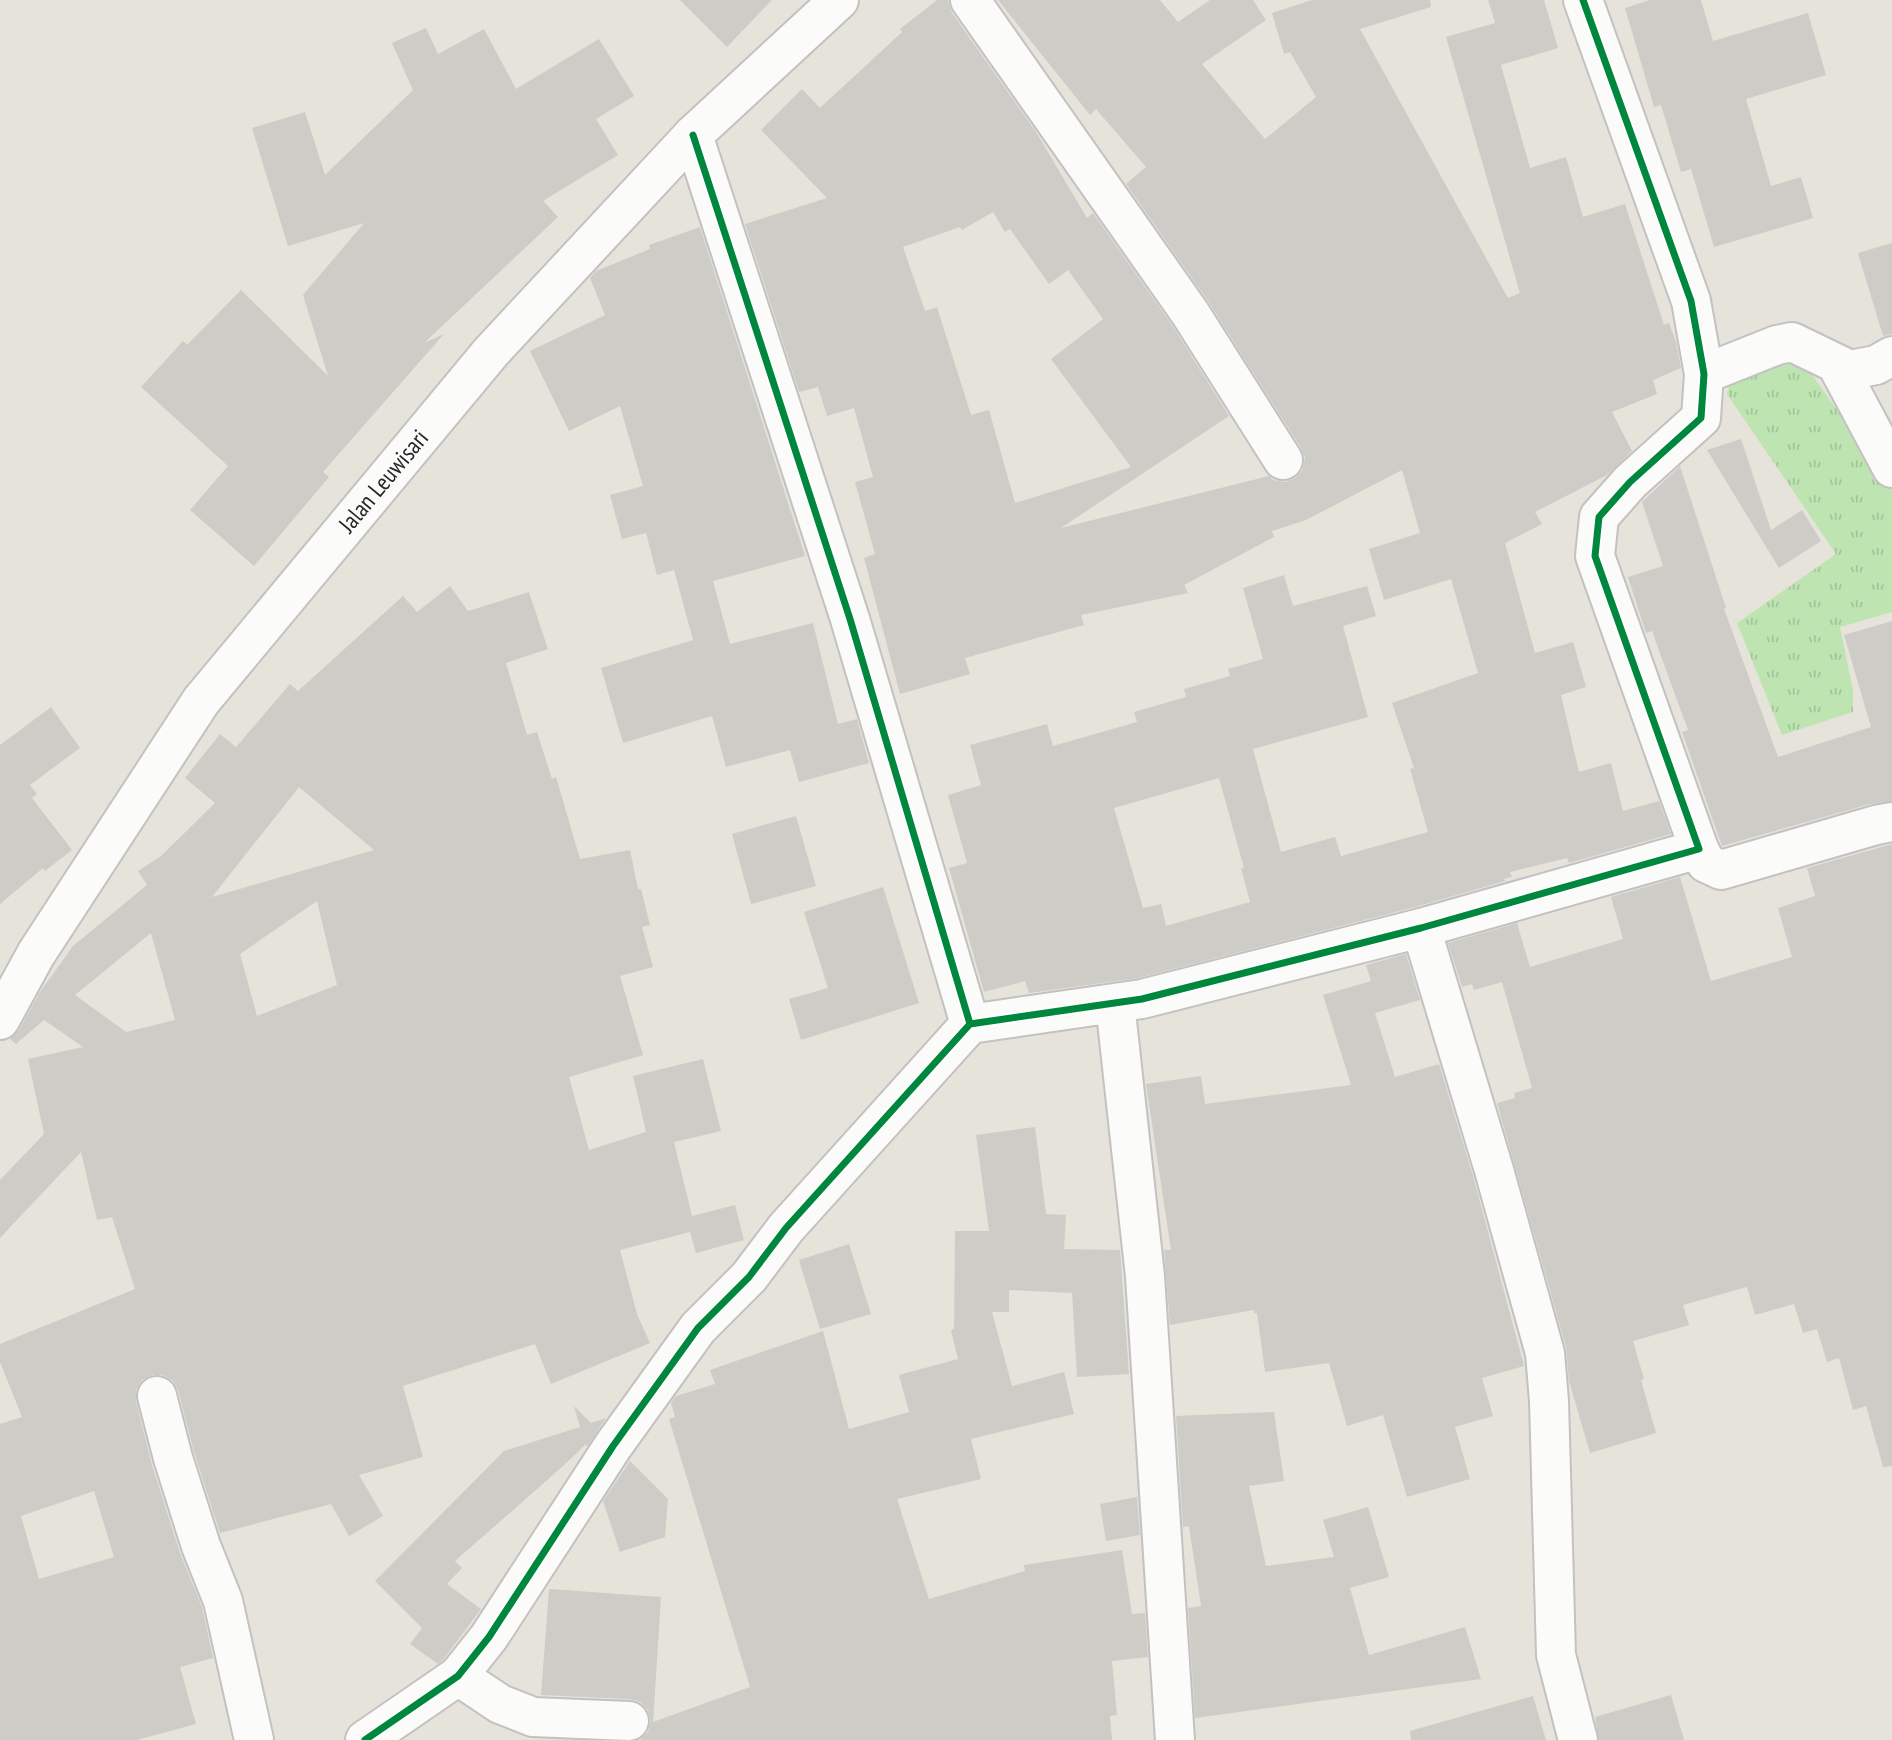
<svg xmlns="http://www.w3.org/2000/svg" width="1892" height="1740" viewBox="0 0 1892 1740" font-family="'PT Sans Narrow',sans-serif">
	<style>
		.grass { fill: url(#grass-tufts) }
		.building { fill: #ceccc7; fill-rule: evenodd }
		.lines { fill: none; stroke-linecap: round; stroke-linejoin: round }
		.street-casing { stroke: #c3c1c1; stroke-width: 42 }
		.secondary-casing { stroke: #c3c1c1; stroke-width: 42 }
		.street { stroke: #fbfbfa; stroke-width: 38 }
		.secondary { stroke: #fbfbfa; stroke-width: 38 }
		.cycleway-casing { stroke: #fff; stroke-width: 11 }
		.cycleway { stroke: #00873e; stroke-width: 7 }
		.labels { text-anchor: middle; stroke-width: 5; stroke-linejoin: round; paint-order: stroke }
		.street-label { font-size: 24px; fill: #272727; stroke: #fff }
	</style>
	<defs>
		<pattern id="grass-tufts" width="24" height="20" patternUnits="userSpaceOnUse" patternTransform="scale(1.75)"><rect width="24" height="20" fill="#bee4b2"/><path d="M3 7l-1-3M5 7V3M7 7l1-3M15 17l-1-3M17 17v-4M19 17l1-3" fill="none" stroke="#a3c499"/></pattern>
	</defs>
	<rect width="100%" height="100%" fill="#e6e3db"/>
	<path class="grass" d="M 1801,359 L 1892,488 L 1892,612 L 1840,627 L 1853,690 L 1853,712 L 1782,735 L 1737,623 L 1836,554 L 1727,394 L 1731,379 Z"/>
	<path class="building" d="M 680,0 L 772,0 L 727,47 Z
		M 937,0 L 948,0 L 952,13 L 1036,132 L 1087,218 L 1093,213 L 1172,325 L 1229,416 L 1061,528 L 1269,476 L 1273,480 L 1285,482 L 1295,478 L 1302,471 L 1305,458 L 1301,448 L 1208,301 L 1126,184 L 1146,167 L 1096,109 L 1090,115 L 998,0 L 1160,0 L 1178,22 L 1210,0 L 1253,0 L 1266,20 L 1202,64 L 1265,139 L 1316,97 L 1290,52 L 1284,54 L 1272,13 L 1312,0 L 1430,0 L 1431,7 L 1360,29 L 1508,298 L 1520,293 L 1446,37 L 1495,23 L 1488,0 L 1544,0 L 1558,48 L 1501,65 L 1530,168 L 1566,157 L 1583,217 L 1625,204 L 1664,325 L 1669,323 L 1676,342 L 1681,368 L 1653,380 L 1657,394 L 1612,412 L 1632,451 L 1607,475 L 1535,512 L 1542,524 L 1505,543 L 1535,653 L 1573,642 L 1586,687 L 1561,695 L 1579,772 L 1611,763 L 1623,811 L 1659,801 L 1671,834 L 1569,863 L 1567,858 L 1510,872 L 1512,877 L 1504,879 L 1505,881 L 1415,907 L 1138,978 L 1029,993 L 1025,981 L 984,992 L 949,868 L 967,863 L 948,795 L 981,785 L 970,745 L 1047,724 L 1053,746 L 1137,722 L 1134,712 L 1186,697 L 1184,689 L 1230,676 L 1228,669 L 1263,659 L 1243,588 L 1284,575 L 1293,606 L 1367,586 L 1376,616 L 1343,626 L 1368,717 L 1253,749 L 1281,852 L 1335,837 L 1341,856 L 1428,832 L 1410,769 L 1414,768 L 1392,703 L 1478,673 L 1451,579 L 1384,600 L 1369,549 L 1420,533 L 1402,470 L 1306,520 L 1272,531 L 1274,537 L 1184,585 L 1188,593 L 1081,615 L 1084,625 L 965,658 L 970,674 L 900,694 L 864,558 L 875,554 L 855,482 L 873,477 L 854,408 L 827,416 L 818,387 L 799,392 L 745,224 L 827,198 L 761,130 L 802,89 L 820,108 L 902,32 L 900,29 ZM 993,212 L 1005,232 L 1010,229 L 1049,284 L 1068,270 L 1103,319 L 1051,359 L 1131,467 L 1015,503 L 989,410 L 971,415 L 937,307 L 925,311 L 903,247 L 960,227 L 962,230 ZM 1219,778 L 1244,868 L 1241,868 L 1250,902 L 1166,926 L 1161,904 L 1143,908 L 1114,808 Z
		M 1650,0 L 1701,0 L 1713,41 L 1808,13 L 1826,75 L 1746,99 L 1771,186 L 1801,177 L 1813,218 L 1714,247 L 1691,169 L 1681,172 L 1661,105 L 1654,107 L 1625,8 Z
		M 426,28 L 438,54 L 484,29 L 516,89 L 599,39 L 634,96 L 596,119 L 618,155 L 543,201 L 558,217 L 424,343 L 444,334 L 323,472 L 329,477 L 254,566 L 190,510 L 228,466 L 141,387 L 183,341 L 187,345 L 241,290 L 328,376 L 303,295 L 364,223 L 288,246 L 252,128 L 305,112 L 325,175 L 413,90 L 392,43 Z
		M 700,227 L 805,556 L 713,581 L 730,644 L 813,623 L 838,724 L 857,719 L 869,763 L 799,782 L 790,750 L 726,767 L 712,716 L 623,743 L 601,668 L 693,640 L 674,570 L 657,575 L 646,533 L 622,539 L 610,495 L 643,486 L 620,406 L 569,431 L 530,351 L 605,315 L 590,278 L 596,271 L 650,249 L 649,245 Z
		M 1892,243 L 1892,334 L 1883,336 L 1858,253 Z
		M 1741,439 L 1771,530 L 1802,510 L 1821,541 L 1779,568 L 1707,450 Z
		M 1680,466 L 1726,608 L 1724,609 L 1778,757 L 1871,727 L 1844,635 L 1892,621 L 1892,801 L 1870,804 L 1722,846 L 1682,732 L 1688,730 L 1670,681 L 1652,631 L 1646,633 L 1628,577 L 1663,566 L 1642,502 Z
		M 450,586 L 468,611 L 529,592 L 548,649 L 506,663 L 527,735 L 537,732 L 552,779 L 556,777 L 580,859 L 630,850 L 638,889 L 641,889 L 650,925 L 642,927 L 653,967 L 620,976 L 643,1055 L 569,1077 L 589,1150 L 646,1132 L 633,1076 L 703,1059 L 721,1131 L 674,1142 L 692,1216 L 735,1205 L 744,1240 L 696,1253 L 690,1232 L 620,1250 L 637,1314 L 650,1343 L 551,1384 L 535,1344 L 403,1386 L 423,1457 L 359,1475 L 383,1516 L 349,1536 L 331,1504 L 220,1533 L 194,1452 L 178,1390 L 173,1381 L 163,1375 L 152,1375 L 142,1380 L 136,1390 L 136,1401 L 152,1465 L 180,1553 L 202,1607 L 213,1658 L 180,1667 L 196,1724 L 137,1740 L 0,1740 L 0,1424 L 22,1417 L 0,1362 L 0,1344 L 135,1289 L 112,1217 L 97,1220 L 81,1152 L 0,1238 L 0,1180 L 44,1134 L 28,1059 L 83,1047 L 44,1020 L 16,1044 L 10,1039 L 19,1030 L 40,992 L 73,946 L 147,885 L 138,871 L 161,856 L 215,803 L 185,778 L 220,734 L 236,747 L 290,684 L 298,691 L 403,596 L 417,612 ZM 299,787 L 374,850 L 212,897 ZM 317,901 L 337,985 L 257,1016 L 240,954 ZM 151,933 L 175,1020 L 126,1032 L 75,995 ZM 94,1491 L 114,1557 L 39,1579 L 21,1516 Z
		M 51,707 L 80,748 L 30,785 L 37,794 L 32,798 L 72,850 L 45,871 L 43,868 L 0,904 L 0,745 Z
		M 796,816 L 816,886 L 751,904 L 732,834 Z
		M 1892,844 L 1892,1466 L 1883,1467 L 1866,1406 L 1853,1410 L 1839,1358 L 1827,1362 L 1817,1329 L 1803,1333 L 1794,1304 L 1755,1315 L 1747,1287 L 1683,1305 L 1689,1325 L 1633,1341 L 1644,1379 L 1641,1380 L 1656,1433 L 1590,1453 L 1569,1381 L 1566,1347 L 1497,1103 L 1515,1098 L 1514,1093 L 1532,1088 L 1502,982 L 1474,990 L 1472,984 L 1462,987 L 1448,943 L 1517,923 L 1530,967 L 1623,939 L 1611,897 L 1680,877 L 1711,981 L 1792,957 L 1778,908 L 1815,896 L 1807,868 Z
		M 883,887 L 919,1003 L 801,1040 L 789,999 L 828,988 L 804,912 Z
		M 1406,954 L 1420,1000 L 1375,1013 L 1395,1077 L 1439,1064 L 1473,1176 L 1524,1366 L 1482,1378 L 1493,1416 L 1455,1427 L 1470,1479 L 1407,1497 L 1383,1415 L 1347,1426 L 1329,1363 L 1265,1372 L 1257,1313 L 1254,1313 L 1254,1310 L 1170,1325 L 1164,1250 L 1171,1250 L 1146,1084 L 1201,1076 L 1205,1104 L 1351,1085 L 1323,995 L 1371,981 L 1366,965 Z
		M 1035,1127 L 1046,1214 L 1066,1215 L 1064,1249 L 1120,1250 L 1129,1374 L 1077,1377 L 1072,1293 L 1009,1290 L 1009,1312 L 992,1312 L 1012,1386 L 1064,1372 L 1074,1414 L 971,1439 L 981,1479 L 897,1499 L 929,1599 L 1025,1571 L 1024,1565 L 1122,1550 L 1132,1614 L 1145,1613 L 1148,1657 L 1112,1661 L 1117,1715 L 1110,1716 L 1112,1740 L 640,1740 L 648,1732 L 651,1721 L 648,1710 L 640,1702 L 630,1699 L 541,1695 L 549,1589 L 661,1597 L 653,1722 L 750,1687 L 669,1419 L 675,1417 L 671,1403 L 676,1396 L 715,1384 L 710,1370 L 823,1331 L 849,1429 L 909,1412 L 899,1375 L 958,1359 L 951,1330 L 954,1329 L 955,1231 L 989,1231 L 976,1135 Z
		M 849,1244 L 871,1314 L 820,1329 L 799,1260 Z
		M 574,1406 L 591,1423 L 606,1418 L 587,1447 L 586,1444 L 562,1467 L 455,1561 L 462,1568 L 447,1584 L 481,1609 L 443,1660 L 438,1664 L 410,1644 L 422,1628 L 375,1581 L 504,1451 L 580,1427 Z
		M 1274,1412 L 1284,1481 L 1249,1486 L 1266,1566 L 1334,1557 L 1323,1520 L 1368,1507 L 1389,1577 L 1350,1588 L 1369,1655 L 1465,1627 L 1481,1679 L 1195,1718 L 1188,1608 L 1201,1606 L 1189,1526 L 1183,1527 L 1176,1416 Z
		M 630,1461 L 668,1499 L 665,1537 L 620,1552 L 603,1501 Z
		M 1137,1497 L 1140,1535 L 1106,1541 L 1100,1504 Z
		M 1671,1695 L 1684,1740 L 1599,1740 L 1595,1717 Z
		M 1533,1696 L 1546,1740 L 1411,1740 L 1410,1731 Z"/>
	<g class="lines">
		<defs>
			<path id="street" d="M 970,0 L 1190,313 L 1283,460
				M 693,135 L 850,619 L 970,1024
				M 1837,365 L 1892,468
				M 1704,374 L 1777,345 L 1792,342 L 1850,370 L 1876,365 L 1892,356
				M 1699,849 L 1706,863 L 1721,870 L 1876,825 L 1892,822
				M 1421,928 L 1494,1170 L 1545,1353 L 1549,1401 L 1556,1655 L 1578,1740
				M 1115,1003 L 1145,1276 L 1175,1740
				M 157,1396 L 173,1458 L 201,1546 L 223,1601 L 254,1740
				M 458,1676 L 500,1704 L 533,1717 L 629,1721
				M 365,1740 L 458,1676 L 489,1637 L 613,1446 L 698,1328 L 749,1277 L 786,1228 L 970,1024 L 1142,999 L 1421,928 L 1699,849 L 1595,556 L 1599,517 L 1630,482 L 1701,418 L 1704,374 L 1691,301 L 1583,0"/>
			<g id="secondary">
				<path id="s1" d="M 0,1020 L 36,954 L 201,701 L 491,352 L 693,135 L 839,0"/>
			</g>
		</defs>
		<use href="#street" class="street-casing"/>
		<use href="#secondary" class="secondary-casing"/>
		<use href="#street" class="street"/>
		<use href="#secondary" class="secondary"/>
		<defs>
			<path id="cycleway" d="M 693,135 L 850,619 L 970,1024
				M 365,1740 L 458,1676 L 489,1637 L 613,1446 L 698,1328 L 749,1277 L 786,1228 L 970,1024 L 1142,999 L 1421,928 L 1699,849 L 1595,556 L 1599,517 L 1630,482 L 1701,418 L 1704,374 L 1691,301 L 1583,0"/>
		</defs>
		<use href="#cycleway" class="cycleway-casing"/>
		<use href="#cycleway" class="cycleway"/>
	</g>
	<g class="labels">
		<g class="street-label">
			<text dy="8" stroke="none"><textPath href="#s1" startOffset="663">Jalan Leuwisari</textPath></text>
		</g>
	</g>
</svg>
